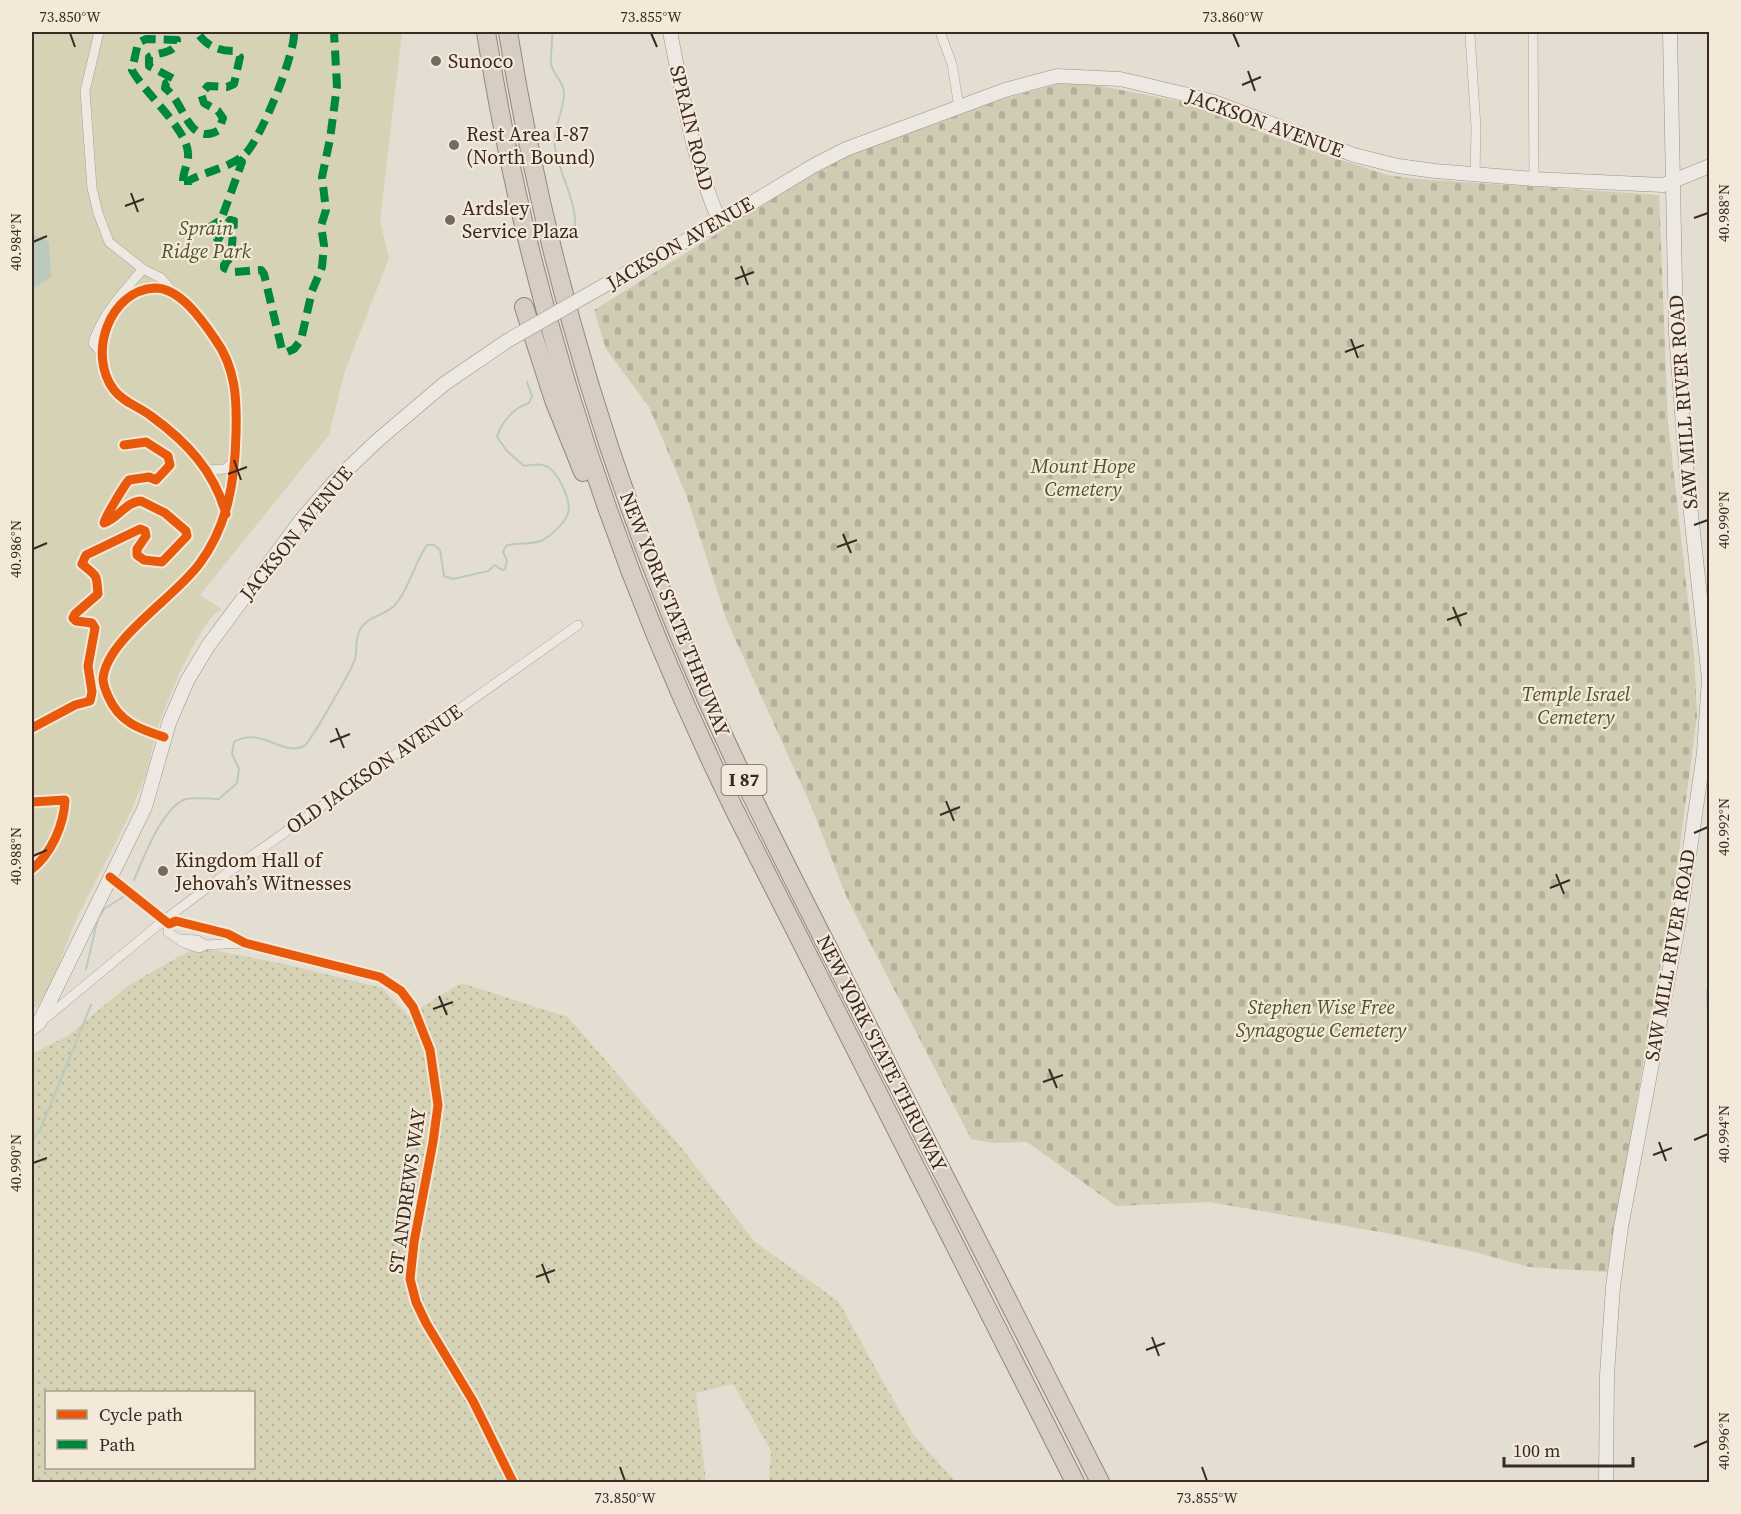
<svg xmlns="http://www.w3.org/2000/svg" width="1741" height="1514" viewBox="0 0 1741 1514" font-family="'Source Serif 4',serif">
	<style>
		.grass { fill: url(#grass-dots); fill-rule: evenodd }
		.cemetery { fill: url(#cemetery-stones) }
		.park { fill: #d6d2b5 }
		.water { fill: #bbc9bf }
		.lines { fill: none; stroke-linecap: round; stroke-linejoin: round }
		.stream { stroke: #bbc9bf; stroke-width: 2 }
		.street-casing { stroke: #aaa29a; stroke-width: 10 }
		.secondary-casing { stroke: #99928a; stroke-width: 15 }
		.highway-casing { stroke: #908881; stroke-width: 20 }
		.street { stroke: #ede9e2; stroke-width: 9 }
		.secondary { stroke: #ede9e2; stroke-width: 14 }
		.highway { stroke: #d7cdc3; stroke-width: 18 }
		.secondary-bridge-casing { stroke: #99928a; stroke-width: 15; stroke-linecap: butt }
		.secondary-bridge { stroke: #ede9e2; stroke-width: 14 }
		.quiet { stroke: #00873e; stroke-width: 8; stroke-dasharray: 15 8; stroke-linecap: butt }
		.cycleway-casing { stroke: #f4e9d9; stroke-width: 13 }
		.cycleway { stroke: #e8590c; stroke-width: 9 }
		.ticks { fill: none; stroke: #392a22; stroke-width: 2 }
		.poi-dot { fill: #756960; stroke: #f4e9d9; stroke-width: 2 }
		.labels { text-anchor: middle; stroke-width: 4.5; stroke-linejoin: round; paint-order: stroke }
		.shield { fill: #f4e9d9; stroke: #716359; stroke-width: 1.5 }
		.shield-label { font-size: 18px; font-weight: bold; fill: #392a22 }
		.poi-label { font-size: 20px; fill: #392a22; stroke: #f4e9d9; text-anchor: start }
		.street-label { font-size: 20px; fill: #392a22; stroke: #f4e9d9 }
		.park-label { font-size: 20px; font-style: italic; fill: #4f542a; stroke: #f4e9d9 }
		.neatline { fill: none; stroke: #392a22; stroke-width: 2 }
		.ticks-label { font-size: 15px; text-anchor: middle; fill: #392a22 }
	</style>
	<defs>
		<pattern id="grass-dots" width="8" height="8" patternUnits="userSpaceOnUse" patternTransform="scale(1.5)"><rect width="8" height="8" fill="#d6d2b5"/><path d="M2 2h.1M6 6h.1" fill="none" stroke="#b8b49b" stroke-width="1.8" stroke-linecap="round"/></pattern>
		<pattern id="cemetery-stones" width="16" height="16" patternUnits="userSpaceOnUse" patternTransform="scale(1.5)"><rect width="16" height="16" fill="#d0ccb4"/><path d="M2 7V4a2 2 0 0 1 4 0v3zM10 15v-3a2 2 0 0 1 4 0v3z" fill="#b3af9a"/></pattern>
	</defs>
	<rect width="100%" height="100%" fill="#e4ddd2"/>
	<path class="grass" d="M 196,947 L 289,965 L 382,988 L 408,1016 L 461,983 L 568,1017 L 680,1146 L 755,1242 L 838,1301 L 912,1433 L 956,1482 L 769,1482 L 771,1451 L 733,1384 L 696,1393 L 706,1482 L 32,1482 L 32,1054 L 69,1035 L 129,985 ZM 46,1392 L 254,1392 L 254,1468 L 46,1468 Z"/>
	<path class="cemetery" d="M 1061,83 L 1090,84 L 1188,103 L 1296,145 L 1387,175 L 1418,179 L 1659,195 L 1668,422 L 1694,653 L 1697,717 L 1675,882 L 1607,1272 L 1529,1267 L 1471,1251 L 1391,1234 L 1210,1202 L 1116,1206 L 1027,1142 L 993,1143 L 971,1139 L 847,898 L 811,806 L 727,621 L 687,497 L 649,407 L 606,349 L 594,310 L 723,230 L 772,195 L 853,149 L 999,100 Z"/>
	<path class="park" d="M 32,32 L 402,32 L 380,221 L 389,258 L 345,371 L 329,435 L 200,595 L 221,609 C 200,619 163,709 156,734 C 151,750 149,767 143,782 C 125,829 99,873 77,918 C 62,950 56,986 32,1012 Z"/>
	<path class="water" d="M 34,235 L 49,242 L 51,277 L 32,289 L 32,236 Z"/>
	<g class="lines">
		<path class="stream" d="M 552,32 C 553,42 550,54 551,64 C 553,75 564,81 564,93 C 564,112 552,129 555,148 C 560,178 582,208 573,239
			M 134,880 C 143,859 162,807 186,799 C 195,797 209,799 219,799 L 237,783 L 239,769 L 232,754 L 234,742 C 261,726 283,757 304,746 C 310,743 352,669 355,659 C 357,651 355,640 359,632 C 365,616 385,616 395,605 C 410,588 414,563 427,545 L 434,545 L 440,550 L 444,576 L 453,579 L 488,571 L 495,565 L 502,570 L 505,569 L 507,560 L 503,552 L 506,546 C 517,541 532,546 543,540 C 552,535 565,523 568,513 C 572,501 558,473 548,467 C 540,463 532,465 524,466 L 507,451 L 497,437 C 501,422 515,407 529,403 L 532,396 L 527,382
			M 86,969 L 98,918 L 104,909 L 123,897
			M 1710,988 L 1707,991 L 1710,1082
			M 32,1141 L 41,1128 L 91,1005"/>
		<defs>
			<path id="street" d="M 99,32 L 85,91 L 92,188 L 98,213 L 109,242 L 143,269 L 161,278 L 172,291
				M 940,32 L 952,64 L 959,107
				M 1533,32 L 1534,179
				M 1470,36 L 1476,128 L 1475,175
				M 102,354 L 93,343 C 103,312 123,293 143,269
				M 208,470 L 225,469 L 235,460
				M 164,737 C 139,729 119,722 108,696 C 106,691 103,685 103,679 C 106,639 176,597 200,563 C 228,525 235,480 236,434 C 237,399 236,368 215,339 C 202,320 180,288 155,288 C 109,290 87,355 114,390 C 124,403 138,406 151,416 C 187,442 214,471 226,514
				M 110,877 L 169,924 L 176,921 L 228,934 L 245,943 L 380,977 L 401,991 L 413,1007 L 430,1050 L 438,1105 L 433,1142 L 414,1242 L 410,1279 L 416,1302 L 426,1323 L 473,1401 L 513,1482
				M 169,924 L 168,932 L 184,943 L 199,948 L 205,945 L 245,943
				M 180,939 L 197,940 L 205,945
				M 42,1021 L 163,921 L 219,879 L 578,625"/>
			<path id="secondary" d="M 670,32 C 683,96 693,162 720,222
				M 612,281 L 720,222 L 813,166 L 846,149 L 1005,90 L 1057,76 L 1120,79 L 1184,94 L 1214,102 L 1354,155 L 1398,166 L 1435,171 L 1534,179 L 1663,185 L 1710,166
				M 32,1028 L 39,1023 L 145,807 L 169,723 L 187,681 L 208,646 L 302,519 L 336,480 L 378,440 L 444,384 L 507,341
				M 1606,1482 L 1607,1375 L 1613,1287 L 1621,1227 L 1681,910 L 1704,753 L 1709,679 L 1687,477 L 1676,334 L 1670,32"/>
			<path id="highway" d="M 486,32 C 529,303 615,567 736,813 L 1075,1482
				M 508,32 C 539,224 591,414 663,595 C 718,736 788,869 856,1003 C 938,1163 1019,1322 1100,1482
				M 524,307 L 554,400 L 583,472"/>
		</defs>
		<use href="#street" class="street-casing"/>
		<use href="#secondary" class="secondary-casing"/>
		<use href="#highway" class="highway-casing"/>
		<use href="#street" class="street"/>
		<use href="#secondary" class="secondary"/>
		<use href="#highway" class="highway"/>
		<defs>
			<path id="secondary-bridge" d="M 507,341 L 612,281"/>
		</defs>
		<use href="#secondary-bridge" class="secondary-bridge-casing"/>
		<use href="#secondary-bridge" class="secondary-bridge"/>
		<path class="quiet" d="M 238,159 L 242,162 L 221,220 L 210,227 L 218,240 L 230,220 L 234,221 L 231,257 L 224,265 L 224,268 L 234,272 L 261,270 L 264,274 L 282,350 L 287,352 L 294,349 L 301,340 L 312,291 L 322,267 L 324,245 L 321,226 L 326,210 L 322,177 L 330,139 L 337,86 L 334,32
			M 183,181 C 183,171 189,163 188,153 C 187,129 143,91 132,70 L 138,43 L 146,39 L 177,40 C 176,54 159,52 149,57 L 149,66 L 174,79 L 166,83 L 165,88 C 185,102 188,148 219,130 L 223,118 L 218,111 L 204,103 L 201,94 L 208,86 L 227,87 L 234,84 L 240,57 L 235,51 C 218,51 206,46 197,32
			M 188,185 L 188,181 C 206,171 231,168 246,153 C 261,138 296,52 294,32"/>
		<defs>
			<path id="cycleway" d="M 32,728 L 75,705 L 90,701 L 92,692 L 88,666 L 95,628 L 92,623 L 76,621 L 73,618 L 75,614 L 98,594 C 96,574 99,578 82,564 L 86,555 L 140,529 L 145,531 L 146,536 L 137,549 L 137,555 L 144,560 L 162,562 L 187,536 L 186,531 L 165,513 L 141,501 C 125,502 118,519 104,523 C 104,519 125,484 129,480 L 149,477 L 156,480 L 170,465 L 168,456 L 146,442 L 124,445
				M 164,737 C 139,729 119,722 108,696 C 106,691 103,685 103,679 C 106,639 176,597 200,563 C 228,525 235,480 236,434 C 237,399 236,368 215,339 C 202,320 180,288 155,288 C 109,290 87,355 114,390 C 124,403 138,406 151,416 C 187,442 214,471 226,514
				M 32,802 L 65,800 C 64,825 51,854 32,869
				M 110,877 L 169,924 L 176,921 L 228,934 L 245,943 L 380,977 L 401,991 L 413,1007 L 430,1050 L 438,1105 L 433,1142 L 414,1242 L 410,1279 L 416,1302 L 426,1323 L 473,1401 L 513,1482"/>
		</defs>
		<use href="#cycleway" class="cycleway-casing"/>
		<use href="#cycleway" class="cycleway"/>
	</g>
	<path class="ticks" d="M 70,33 L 75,47M 651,33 L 657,47M 1233,33 L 1239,47M 1248,71 L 1255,91M 1242,85 L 1261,77M 131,193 L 138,212M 125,206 L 144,199M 1694,218 L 1708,213M 33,242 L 47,236M 741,266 L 748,285M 735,279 L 754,272M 1351,339 L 1358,358M 1345,352 L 1364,345M 234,460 L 241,480M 228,474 L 247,467M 1694,525 L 1708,520M 843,534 L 851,553M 837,547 L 857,540M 33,549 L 47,543M 1453,607 L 1461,626M 1447,620 L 1467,613M 336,728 L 344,748M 330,742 L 350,734M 946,801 L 954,821M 940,815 L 960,807M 1694,833 L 1708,827M 33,856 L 47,850M 1556,874 L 1564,894M 1550,888 L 1570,880M 439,996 L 447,1015M 433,1009 L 453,1002M 1049,1069 L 1057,1088M 1043,1082 L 1063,1075M 1694,1140 L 1708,1134M 1659,1142 L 1666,1161M 1653,1155 L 1672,1148M 33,1163 L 47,1158M 542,1264 L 549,1283M 536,1277 L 555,1270M 1152,1337 L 1159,1356M 1146,1350 L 1165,1343M 1694,1447 L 1708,1441M 620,1467 L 625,1481M 1202,1467 L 1207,1481"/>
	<g class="poi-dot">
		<circle cx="436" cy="61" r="6"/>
		<circle cx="454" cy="145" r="6"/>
		<circle cx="450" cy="220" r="6"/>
		<circle cx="163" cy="871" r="6"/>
	</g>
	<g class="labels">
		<rect class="shield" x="721.5" y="765" width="45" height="30" rx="4.5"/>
		<g class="shield-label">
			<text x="744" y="786">I 87</text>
		</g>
		<g class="poi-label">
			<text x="448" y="68">Sunoco</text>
			<text x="466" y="141">Rest Area I-87<tspan x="466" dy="23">(North Bound)</tspan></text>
			<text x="462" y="215">Ardsley<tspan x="462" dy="23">Service Plaza</tspan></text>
			<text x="175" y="867">Kingdom Hall of<tspan x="175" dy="23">Jehovah’s Witnesses</tspan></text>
		</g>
		<g class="street-label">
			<text transform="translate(1265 123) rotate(20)" y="7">JACKSON AVENUE</text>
			<text transform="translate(692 128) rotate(76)" y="7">SPRAIN ROAD</text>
			<text transform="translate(680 243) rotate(-30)" y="7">JACKSON AVENUE</text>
			<text transform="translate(1683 402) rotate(-94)" y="7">SAW MILL RIVER ROAD</text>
			<text transform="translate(296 533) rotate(-51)" y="7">JACKSON AVENUE</text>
			<text transform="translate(675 614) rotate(68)" y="7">NEW YORK STATE THRUWAY</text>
			<text transform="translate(374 769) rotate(-35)" y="7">OLD JACKSON AVENUE</text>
			<text transform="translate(1670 955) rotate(-80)" y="7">SAW MILL RIVER ROAD</text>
			<text transform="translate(882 1053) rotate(63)" y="7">NEW YORK STATE THRUWAY</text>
			<text transform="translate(407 1191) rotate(-82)" y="7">ST ANDREWS WAY</text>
		</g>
		<g class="park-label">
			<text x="206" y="235">Sprain<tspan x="206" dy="23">Ridge Park</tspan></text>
			<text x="1083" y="473">Mount Hope<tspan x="1083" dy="23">Cemetery</tspan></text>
			<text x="1576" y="701">Temple Israel<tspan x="1576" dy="23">Cemetery</tspan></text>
			<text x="1321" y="1014">Stephen Wise Free<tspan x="1321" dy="23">Synagogue Cemetery</tspan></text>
		</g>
	</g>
	<rect width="1741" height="1514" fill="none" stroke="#f4e9d9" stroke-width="66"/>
	<rect x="45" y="1391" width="210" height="78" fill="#f4e9d9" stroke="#a99d90" stroke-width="1.5"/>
	<rect x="57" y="1410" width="30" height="9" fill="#e8590c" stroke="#a99d90" stroke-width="1.5"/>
	<text x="99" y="1421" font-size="18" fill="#392a22">Cycle path</text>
	<rect x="57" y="1440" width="30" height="9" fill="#00873e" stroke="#a99d90" stroke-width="1.5"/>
	<text x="99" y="1451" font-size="18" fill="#392a22">Path</text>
	<path d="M1504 1457v9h129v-9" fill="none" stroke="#392a22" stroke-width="3"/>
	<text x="1513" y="1457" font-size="18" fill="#392a22" stroke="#f4e9d9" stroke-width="4.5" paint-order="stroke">100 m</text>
	<rect x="33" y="33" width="1675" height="1448" class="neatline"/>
	<g class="ticks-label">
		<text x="70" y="22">73.850°W</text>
		<text x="651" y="22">73.855°W</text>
		<text x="1233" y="22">73.860°W</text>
		<text transform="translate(1724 213) rotate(-90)" y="5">40.988°N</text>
		<text transform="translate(16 242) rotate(-90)" y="5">40.984°N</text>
		<text transform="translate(1724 520) rotate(-90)" y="5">40.990°N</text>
		<text transform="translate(16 549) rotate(-90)" y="5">40.986°N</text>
		<text transform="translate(1724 827) rotate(-90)" y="5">40.992°N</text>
		<text transform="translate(16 856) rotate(-90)" y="5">40.988°N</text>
		<text transform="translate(1724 1134) rotate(-90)" y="5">40.994°N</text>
		<text transform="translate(16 1163) rotate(-90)" y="5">40.990°N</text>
		<text transform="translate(1724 1441) rotate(-90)" y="5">40.996°N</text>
		<text x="625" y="1503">73.850°W</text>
		<text x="1207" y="1503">73.855°W</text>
	</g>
</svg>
